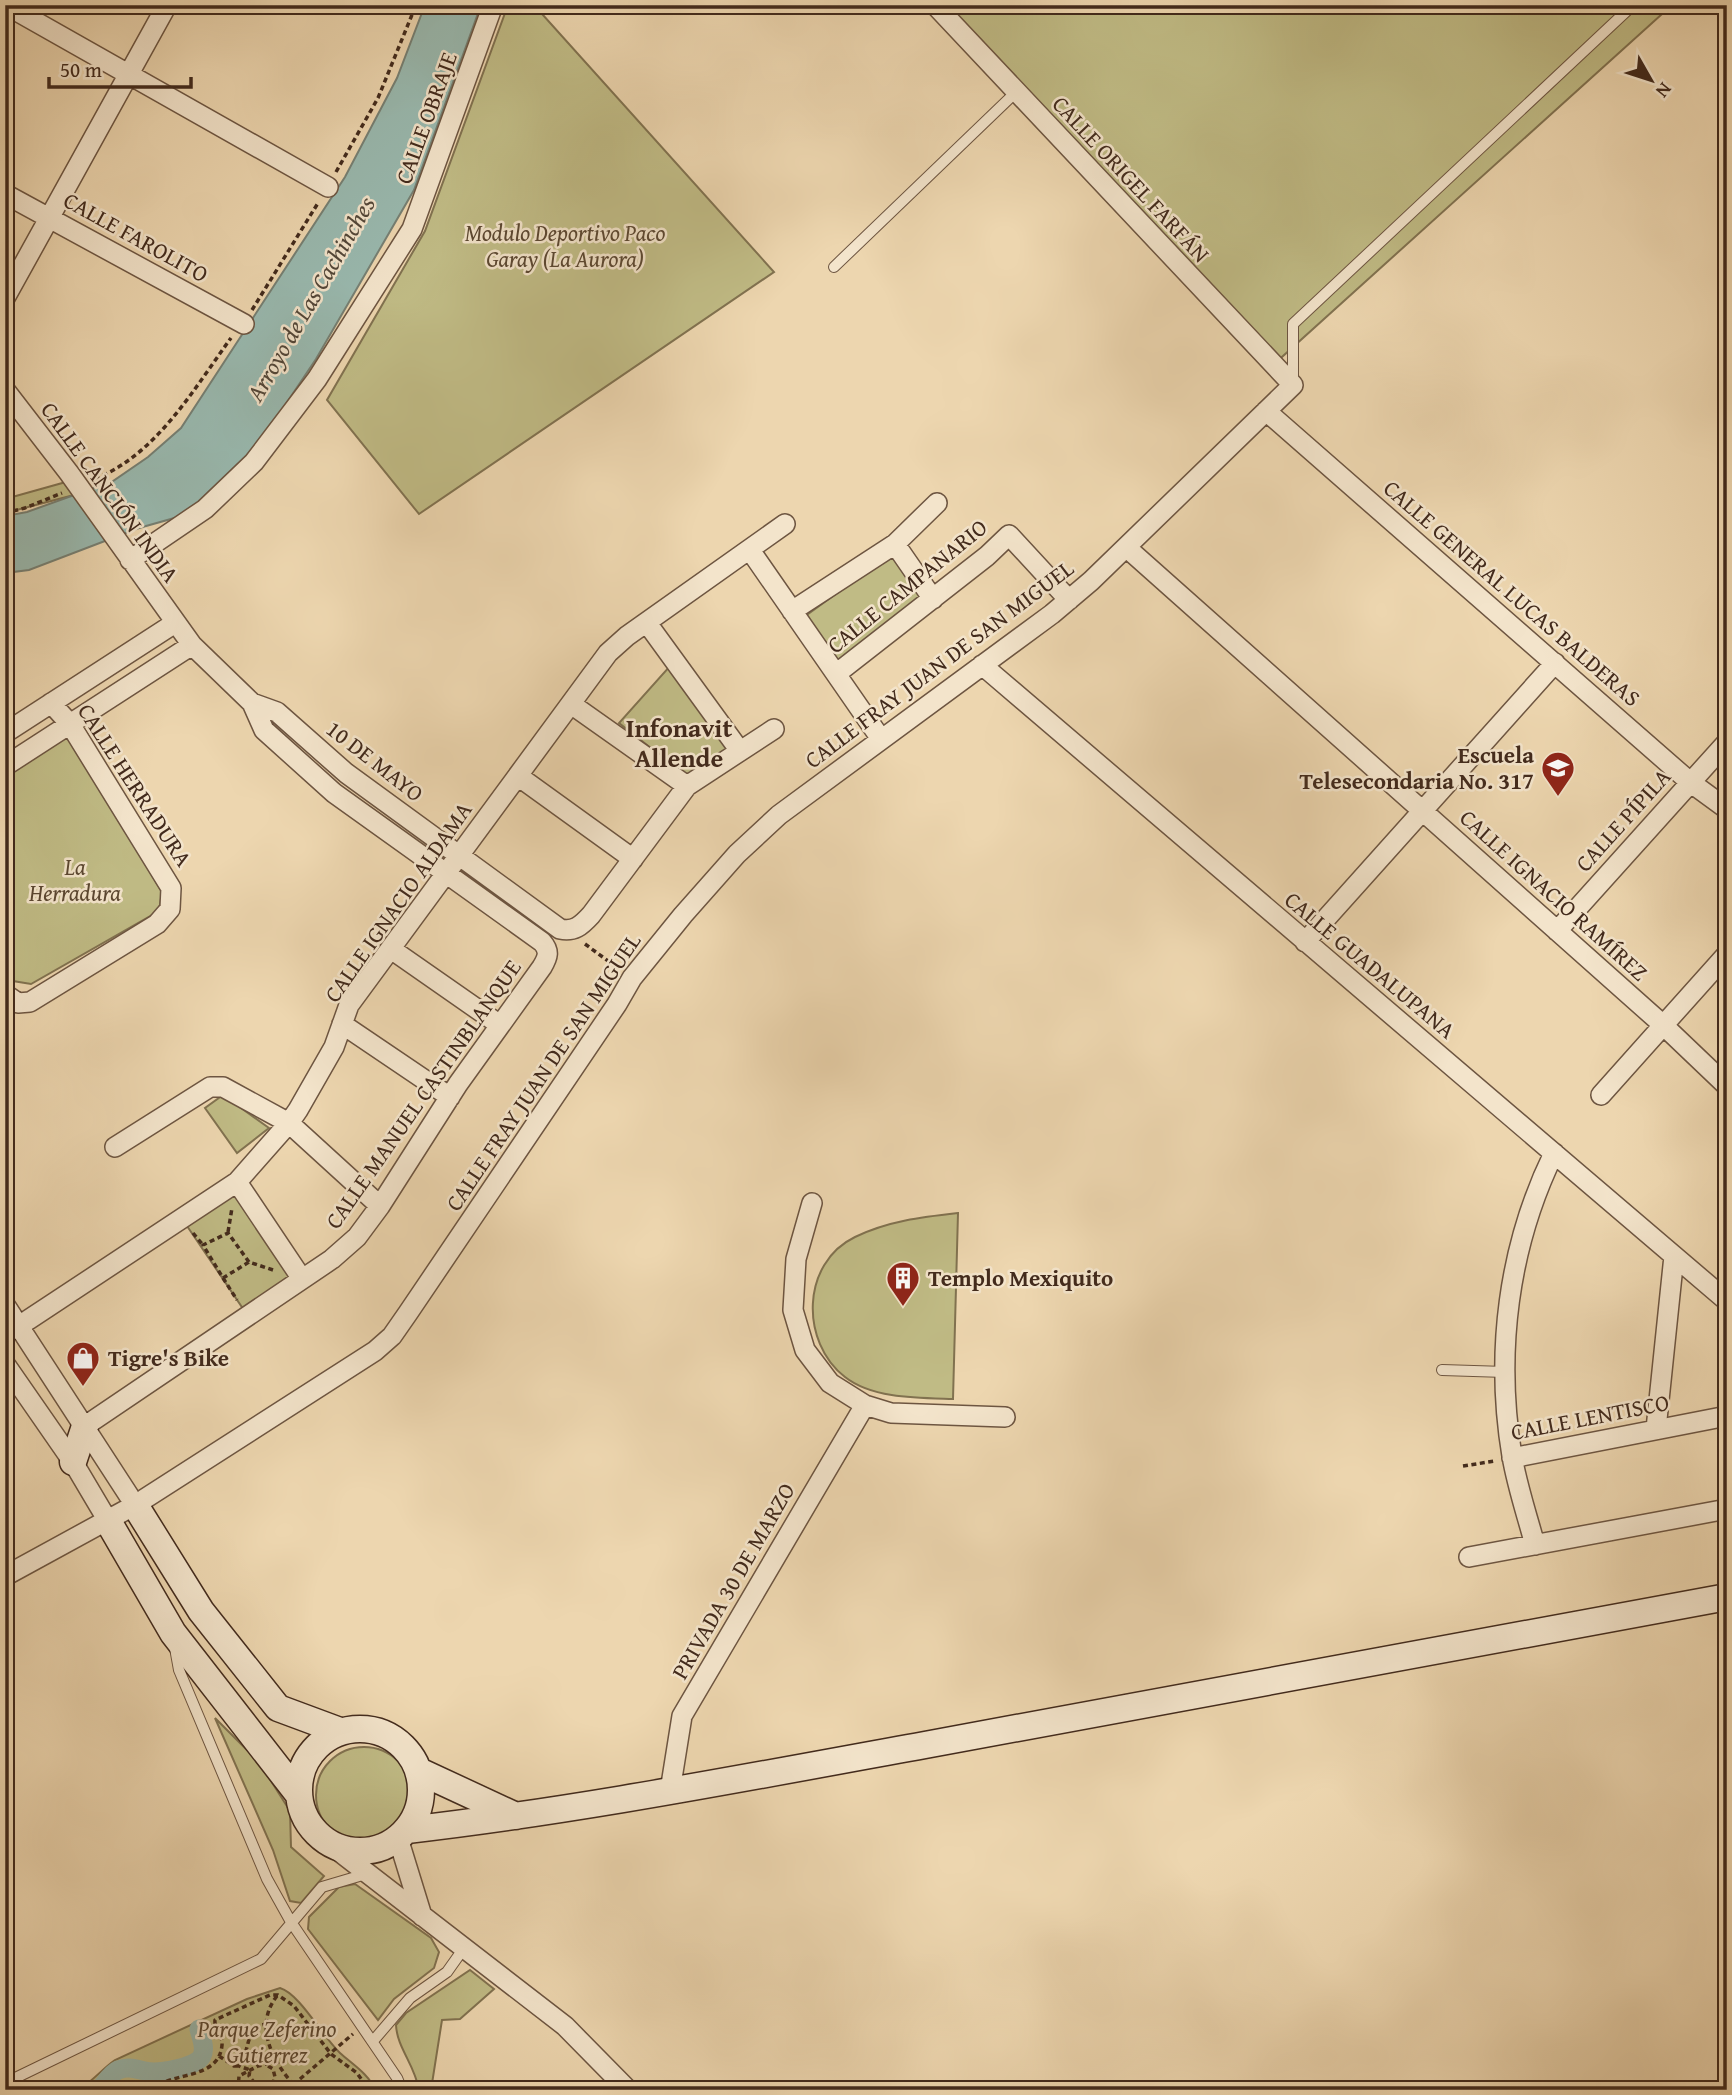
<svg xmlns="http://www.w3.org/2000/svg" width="1732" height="2095" viewBox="0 0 1732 2095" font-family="'Gentium Book Plus',serif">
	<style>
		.green { fill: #c0bb85; stroke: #817250; stroke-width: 2 }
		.water { fill: #99b9af; stroke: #768074; stroke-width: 2 }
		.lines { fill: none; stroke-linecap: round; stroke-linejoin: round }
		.canal { stroke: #99b9af; stroke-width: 19 }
		.lane-casing { stroke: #6d5541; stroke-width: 12 }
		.street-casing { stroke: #6d5541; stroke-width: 22 }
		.secondary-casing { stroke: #422a1c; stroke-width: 29 }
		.path { stroke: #422a1c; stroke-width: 3.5; stroke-dasharray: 5 3.5; stroke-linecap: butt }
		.lane { stroke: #f3e4cb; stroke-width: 10 }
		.street { stroke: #f3e4cb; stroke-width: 19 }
		.secondary { stroke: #f3e4cb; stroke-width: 26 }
		.labels { text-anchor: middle; stroke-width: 5; stroke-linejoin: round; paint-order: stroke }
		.street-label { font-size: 23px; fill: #422a1c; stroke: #f3e4cb }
		.park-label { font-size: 23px; font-style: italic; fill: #5b4731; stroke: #f3e4cb }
		.poi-label { font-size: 23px; font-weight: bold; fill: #422a1c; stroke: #f3e4cb; text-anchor: start }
		.water-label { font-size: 24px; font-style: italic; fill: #534739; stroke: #f3e4cb }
		.quarter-label { font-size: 26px; font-weight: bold; fill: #422a1c; stroke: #f3e4cb }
	</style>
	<rect width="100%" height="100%" fill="#edd6af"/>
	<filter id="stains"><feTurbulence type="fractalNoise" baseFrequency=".00286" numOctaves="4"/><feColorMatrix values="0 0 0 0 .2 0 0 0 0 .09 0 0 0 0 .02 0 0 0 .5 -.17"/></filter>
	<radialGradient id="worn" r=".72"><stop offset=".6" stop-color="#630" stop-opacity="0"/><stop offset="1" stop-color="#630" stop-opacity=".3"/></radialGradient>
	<path class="green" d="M 508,5 L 534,5 L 774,272 L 419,514 L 327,400 L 425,231 Z
		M 935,5 L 1672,5 L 1273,365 Z
		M 66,482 L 74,495 L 5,513 L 5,499 Z
		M 898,549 L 930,602 L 837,667 L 804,617 Z
		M 670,666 L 736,753 L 689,778 L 619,723 Z
		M 69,735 L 162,892 L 159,911 L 31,984 L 13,981 L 5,968 L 5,774 Z
		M 223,1095 L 269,1128 L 237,1153 L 205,1108 Z
		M 237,1182 L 302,1279 L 248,1316 L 187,1226 Z
		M 958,1213 L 953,1399 C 919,1398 873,1399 845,1377 C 800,1342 801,1263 855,1237 C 888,1221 922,1217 958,1213 Z
		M 215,1718 L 259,1762 L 290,1811 L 291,1847 L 324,1876 L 301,1903 L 290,1901 L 273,1850 Z
		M316 1795a48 48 0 1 1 96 0a48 48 0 1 1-96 0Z
		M 355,1884 L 431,1938 L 439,1952 L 434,1968 L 394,1999 L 378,2020 L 308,1929 L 309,1917 L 339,1887 Z
		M 470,1970 L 494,1989 L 460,2019 L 442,2020 L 431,2090 L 419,2090 C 415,2065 397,2048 396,2025 L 406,2013 Z
		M 280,1988 C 300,1994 322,2036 340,2053 C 352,2064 369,2074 375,2090 L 78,2090 C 92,2082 102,2069 115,2060 L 247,1999 Z"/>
	<path class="water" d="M 425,5 L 481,5 L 414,190 L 316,359 L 253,453 L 185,515 L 139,528 L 29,570 L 5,573 L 5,516 L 27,512 L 113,481 L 148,457 L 181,428 L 345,177 L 397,78 Z"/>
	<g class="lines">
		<path class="canal" d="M 99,2090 C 105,2083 111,2073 118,2070 C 129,2066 135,2069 145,2071 C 157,2074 196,2068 202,2056 C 206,2047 201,2038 199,2029"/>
		<defs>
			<path id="lane" d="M 834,267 L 1016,92
				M 1293,382 L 1293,324 L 1633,5
				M 1442,1370 L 1505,1372
				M 175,1648 L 179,1670 L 267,1879 L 291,1922 L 397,2078 L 402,2090
				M 373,2041 L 410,1998 L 447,1972 L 464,1948
				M 5,2083 L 261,1959 L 322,1887 L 366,1874"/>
			<path id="street" d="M 6,5 L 328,187
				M 5,194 L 244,324
				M 5,298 L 167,5
				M 5,390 L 69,473 L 192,645 L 252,703 L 264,730 L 334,793 L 542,942 C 550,951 548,957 542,967 L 458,1084 L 380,1206 L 357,1237 L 332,1259 L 85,1426
				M 1266,411 L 1690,782 L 1727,809
				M 895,544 L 933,599
				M 1127,548 L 1662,1024 L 1727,1086
				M 750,550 L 881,739
				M 130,560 L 205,509 L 254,462 L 317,379 L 412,229 L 493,5
				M 792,611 L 895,544 L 937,503
				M 647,623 L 740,751
				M 982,665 L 1727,1301
				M 836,674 L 987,556 L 1009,535 L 1069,600
				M 252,703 L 277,712 L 346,773 L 560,929 C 574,932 581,926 591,915 L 687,786 L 774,729
				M 571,704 L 687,786
				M 5,733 L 175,623
				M 5,766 L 192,645
				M 518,776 L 633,859
				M 1557,931 L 1727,742
				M 1305,942 L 1555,663
				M 391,949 L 500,1025
				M 5,994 L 18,1003 L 30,1002 L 157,924 L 170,909 L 171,888 L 70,724 L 51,703
				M 342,1024 L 450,1097
				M 1601,1095 L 1727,954
				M 115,1147 L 210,1087 L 223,1087 L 289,1123 L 380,1206
				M 237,1182 L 302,1279
				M 812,1203 L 796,1259 L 793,1310 L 805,1350 L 830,1383 L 865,1405 L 891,1413 L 1005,1417
				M 5,1305 L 135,1505
				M 19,1326 L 237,1182 L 289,1123 L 298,1110 L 334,1047 L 349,1005 L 608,653 L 627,636 L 785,524
				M 5,1364 L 73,1462 L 108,1521
				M 1656,1429 L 1674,1256
				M 1512,1458 L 1727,1416
				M 1535,1545 C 1527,1515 1517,1486 1512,1456 C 1495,1353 1508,1247 1554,1153
				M 1469,1557 L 1727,1509
				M 5,1576 L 135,1505 L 375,1351 L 392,1336 L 408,1313 L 617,1004 L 632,978 L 683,915 L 737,854 L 779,815 L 1052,614 L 1091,581 L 1293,385 L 935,5
				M 670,1791 L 682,1716 L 865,1405
				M 398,1838 L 422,1916
				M 327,1842 L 565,2026 L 628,2090"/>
			<path id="secondary" d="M 5,1320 L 19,1326
				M 73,1462 L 85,1426
				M 135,1505 L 201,1611 L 278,1708 L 340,1731
				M 108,1521 L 173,1633 L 299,1795
				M299 1790a61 61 0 1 1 122 0a61 61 0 1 1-122 0Z
				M 419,1771 L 516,1816
				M 407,1830 C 581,1810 753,1776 925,1745 C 1193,1697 1460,1647 1727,1597"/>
		</defs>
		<use href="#lane" class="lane-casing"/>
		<use href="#street" class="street-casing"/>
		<use href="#secondary" class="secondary-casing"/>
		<path class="path" d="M 336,172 L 378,98 L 416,5
			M 252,310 L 318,203
			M 95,479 C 157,454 193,390 231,338
			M 5,513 L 25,508 L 62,493
			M 585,944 L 619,969
			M 228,1232 L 232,1208
			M 193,1233 L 203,1245
			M 249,1262 L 228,1233 L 203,1245 L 223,1278 L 249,1262 L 273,1270
			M 223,1278 L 237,1300
			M 1463,1466 L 1495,1461
			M 277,1996 C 252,2027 275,2067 299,2090
			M 219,2056 L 234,2066 L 239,2066
			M 268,2066 L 273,2069 L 275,2077 L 271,2089
			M 152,2090 C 170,2071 219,2081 222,2045 C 223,2035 214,2030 215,2020 L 270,1995 L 278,1995 L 294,2006 L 331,2054 L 357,2073 L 369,2090
			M 238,2090 L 239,2076 L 258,2066 L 275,2062
			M 260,2090 L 249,2076 L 250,2070 L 239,2066 C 251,2051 244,2026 267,2024
			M 287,2090 L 353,2034"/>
		<use href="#lane" class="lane"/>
		<use href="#street" class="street"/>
		<use href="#secondary" class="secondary"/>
	</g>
	<defs>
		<symbol id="school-pin" viewBox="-11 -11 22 30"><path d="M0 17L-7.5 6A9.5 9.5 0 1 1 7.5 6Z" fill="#8f2418" stroke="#f3e4cb"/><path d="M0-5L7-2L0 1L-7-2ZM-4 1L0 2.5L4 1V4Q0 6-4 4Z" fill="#fff"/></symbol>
		<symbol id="building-pin" viewBox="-11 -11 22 30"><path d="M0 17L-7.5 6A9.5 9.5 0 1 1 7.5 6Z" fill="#8f2418" stroke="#f3e4cb"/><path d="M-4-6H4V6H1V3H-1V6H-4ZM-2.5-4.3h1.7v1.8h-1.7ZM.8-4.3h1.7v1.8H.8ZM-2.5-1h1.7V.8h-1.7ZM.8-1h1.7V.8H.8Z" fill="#fff"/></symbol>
		<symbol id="shop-pin" viewBox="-11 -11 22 30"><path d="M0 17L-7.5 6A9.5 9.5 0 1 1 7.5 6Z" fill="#8f2418" stroke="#f3e4cb"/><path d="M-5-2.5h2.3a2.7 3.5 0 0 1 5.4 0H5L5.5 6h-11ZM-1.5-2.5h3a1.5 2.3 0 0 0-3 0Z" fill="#fff"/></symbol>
	</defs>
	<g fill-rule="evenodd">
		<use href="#school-pin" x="1539" y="749" width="38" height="52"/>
		<use href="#building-pin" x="884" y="1259" width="38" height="52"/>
		<use href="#shop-pin" x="64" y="1339" width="38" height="52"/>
	</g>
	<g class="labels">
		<g class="street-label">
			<text transform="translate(426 118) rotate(-70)" y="8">CALLE OBRAJE</text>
			<text transform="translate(1131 179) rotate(47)" y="8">CALLE ORIGEL FARFÁN</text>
			<text transform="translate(136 237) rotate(29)" y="8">CALLE FAROLITO</text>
			<text transform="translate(110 492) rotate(54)" y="8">CALLE CANCIÓN INDIA</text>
			<text transform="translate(907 586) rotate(-39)" y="8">CALLE CAMPANARIO</text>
			<text transform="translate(1512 593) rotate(41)" y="8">CALLE GENERAL LUCAS BALDERAS</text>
			<text transform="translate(939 664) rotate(-37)" y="8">CALLE FRAY JUAN DE SAN MIGUEL</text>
			<text transform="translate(375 761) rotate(38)" y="8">10 DE MAYO</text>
			<text transform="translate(135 785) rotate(57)" y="8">CALLE HERRADURA</text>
			<text transform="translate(1623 820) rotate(-48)" y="8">CALLE PÍPILA</text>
			<text transform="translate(1554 895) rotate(42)" y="8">CALLE IGNACIO RAMÍREZ</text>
			<text transform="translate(398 902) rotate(-55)" y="8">CALLE IGNACIO ALDAMA</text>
			<text transform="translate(1370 965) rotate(40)" y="8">CALLE GUADALUPANA</text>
			<text transform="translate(543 1072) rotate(-56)" y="8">CALLE FRAY JUAN DE SAN MIGUEL</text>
			<text transform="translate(423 1094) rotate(-55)" y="8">CALLE MANUEL CASTINBLANQUE</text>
			<text transform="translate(1590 1417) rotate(-11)" y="8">CALLE LENTISCO</text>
			<text transform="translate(733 1581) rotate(-60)" y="8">PRIVADA 30 DE MARZO</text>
		</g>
		<g class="park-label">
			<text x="565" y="241">Modulo Deportivo Paco<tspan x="565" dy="26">Garay (La Aurora)</tspan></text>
			<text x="75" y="875">La<tspan x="75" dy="26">Herradura</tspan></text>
			<text x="267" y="2037">Parque Zeferino<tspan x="267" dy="26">Gutierrez</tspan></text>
		</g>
		<g class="poi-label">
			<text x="1534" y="763" text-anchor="end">Escuela<tspan x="1534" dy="26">Telesecondaria No. 317</tspan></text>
			<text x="928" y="1286">Templo Mexiquito</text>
			<text x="108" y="1366">Tigre's Bike</text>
		</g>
		<g class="water-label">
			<text transform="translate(311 299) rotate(-60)" y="8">Arroyo de Las Cachinches</text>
		</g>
		<g class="quarter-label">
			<text x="679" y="737">Infonavit<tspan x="679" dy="30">Allende</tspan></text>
		</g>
	</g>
	<rect width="1732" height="2095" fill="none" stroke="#edd6af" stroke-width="28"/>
	<rect x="7" y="7" width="1718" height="2081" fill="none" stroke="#422a1c" stroke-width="3.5"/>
	<rect x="14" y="14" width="1704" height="2067" fill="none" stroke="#422a1c" stroke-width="2"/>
	<g transform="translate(1651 80) rotate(129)" stroke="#f3e4cb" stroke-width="5" paint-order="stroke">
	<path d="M0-5L12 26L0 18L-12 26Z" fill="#422a1c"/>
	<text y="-10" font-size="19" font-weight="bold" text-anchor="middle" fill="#422a1c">N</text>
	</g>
	<path d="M49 77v10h142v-10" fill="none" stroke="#422a1c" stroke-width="3.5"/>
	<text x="60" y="77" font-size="21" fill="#422a1c" stroke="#f3e4cb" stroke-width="5" paint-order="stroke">50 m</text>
	<rect width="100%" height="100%" filter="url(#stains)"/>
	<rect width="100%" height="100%" fill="url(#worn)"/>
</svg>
